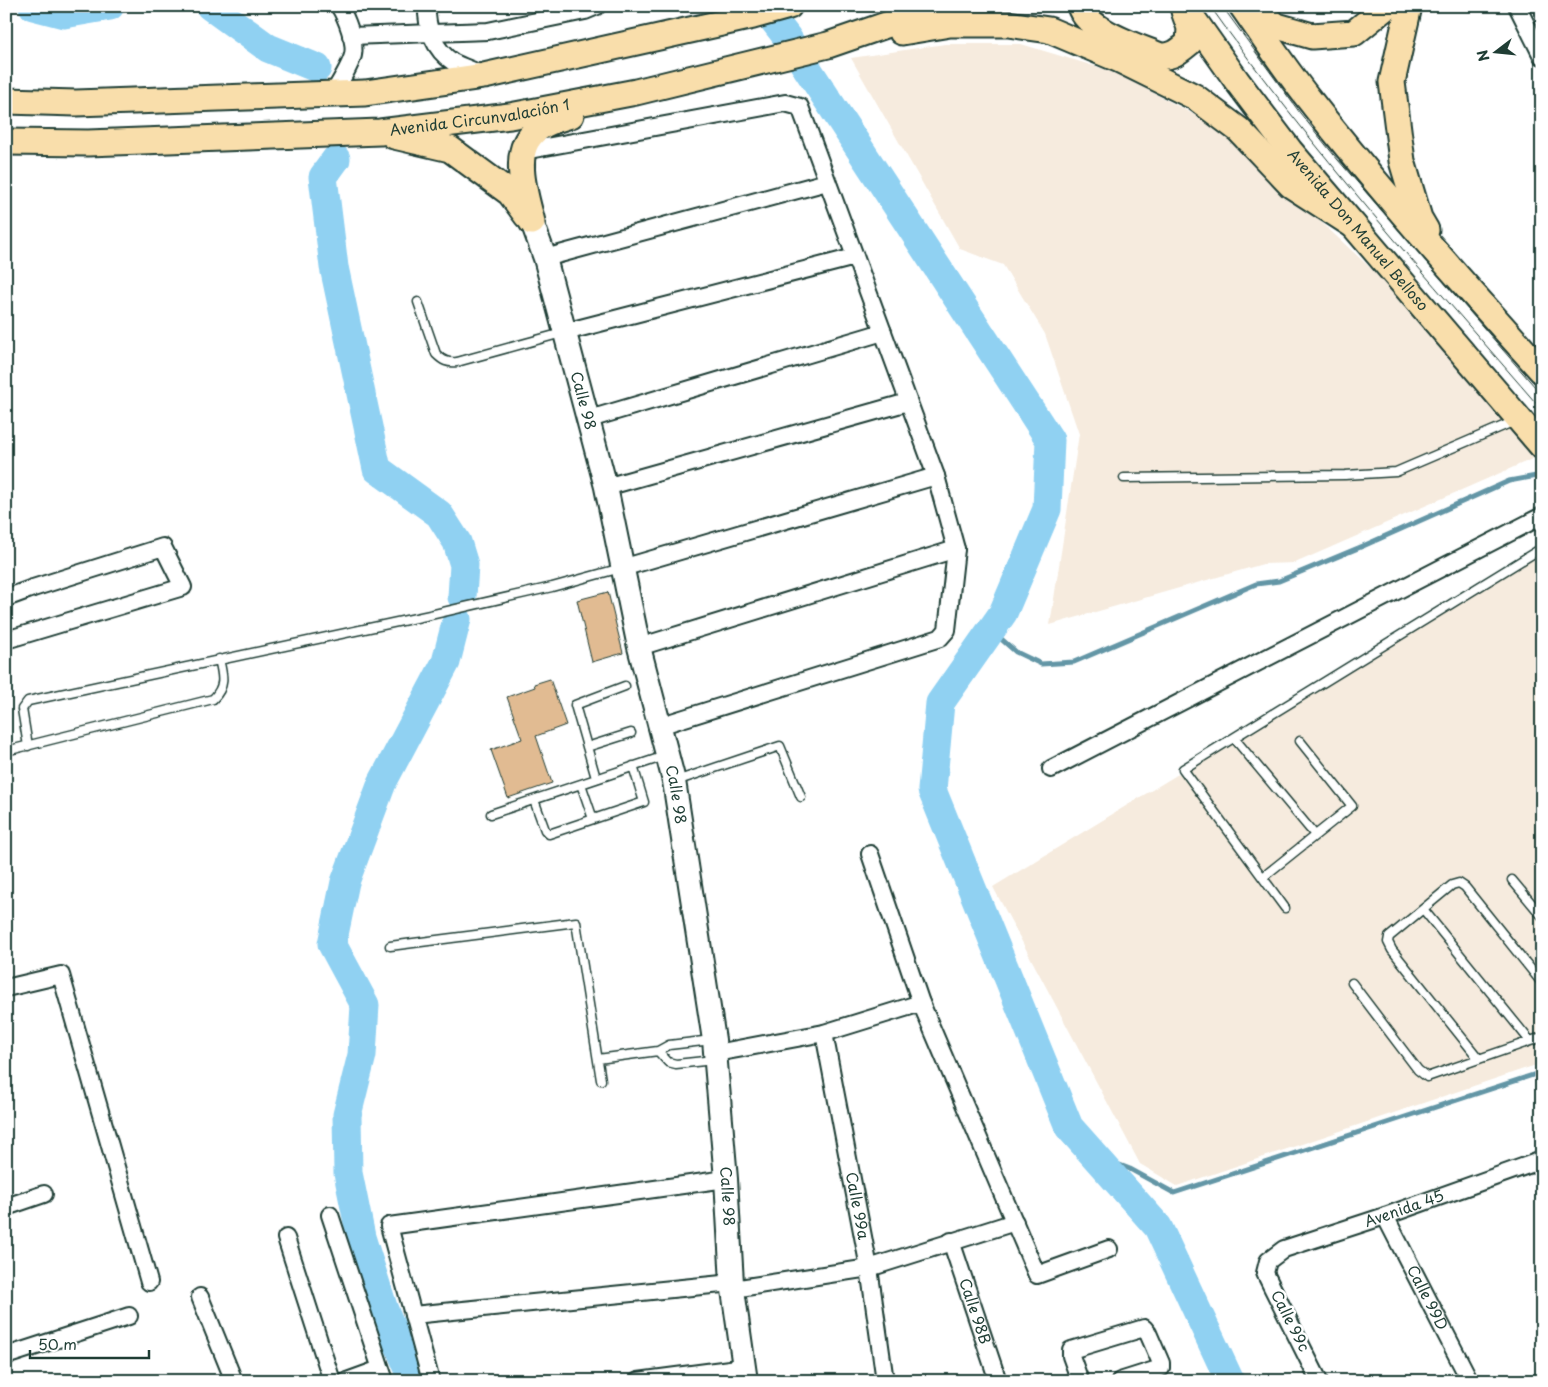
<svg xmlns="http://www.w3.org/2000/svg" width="1548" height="1387" viewBox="0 0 1548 1387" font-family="'Playpen Sans',sans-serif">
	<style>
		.built { fill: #f6ebde }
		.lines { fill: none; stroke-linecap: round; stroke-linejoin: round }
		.stream { stroke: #6396a6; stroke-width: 5 }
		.river { stroke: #90d1f2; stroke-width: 29 }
		.building { fill: #e1bb92; stroke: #1f3d34 }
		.lane-casing { stroke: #1f3d34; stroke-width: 11 }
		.street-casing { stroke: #1f3d34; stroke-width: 20 }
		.secondary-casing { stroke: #1f3d34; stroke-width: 26 }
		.primary-casing { stroke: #1f3d34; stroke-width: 29 }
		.lane { stroke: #fff; stroke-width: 8 }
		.street { stroke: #fff; stroke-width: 16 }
		.secondary { stroke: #fff; stroke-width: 22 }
		.primary { stroke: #f9deab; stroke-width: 25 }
		.tram { stroke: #1f3d34; stroke-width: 1 }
		.labels { text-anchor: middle; stroke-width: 5; stroke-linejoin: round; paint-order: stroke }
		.street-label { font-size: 15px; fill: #1f3d34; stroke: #fff }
	</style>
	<rect width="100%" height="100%" fill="#fff"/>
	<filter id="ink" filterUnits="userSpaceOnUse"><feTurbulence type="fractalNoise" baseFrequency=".02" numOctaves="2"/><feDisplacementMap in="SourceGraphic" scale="10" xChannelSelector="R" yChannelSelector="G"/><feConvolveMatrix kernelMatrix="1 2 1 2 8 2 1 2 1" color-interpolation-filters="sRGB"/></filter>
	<g filter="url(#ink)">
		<path class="built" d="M 945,44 L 1021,44 L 1114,72 L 1221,129 L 1378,275 L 1539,456 L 1295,563 L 1263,564 L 1050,625 L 1079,434 L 1045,334 L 1003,265 L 960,249 L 851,58 Z
			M 1542,552 L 1542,1063 L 1177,1186 L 1140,1164 L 993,887 Z"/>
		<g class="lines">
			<path class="stream" d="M 991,630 L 1016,652 L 1041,664 L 1074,662 L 1256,584 L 1279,581 L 1363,546 L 1509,481 L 1542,475
				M 1094,1155 L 1130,1169 L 1174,1193 L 1542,1072"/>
			<path class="river" d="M 33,6 L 64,14 L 110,6
				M 210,6 L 268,48 L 317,68
				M 763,6 L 786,36 L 1050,440 L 1047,509 L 1003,613 L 940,703 L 932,790 L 1069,1127 L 1158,1227 L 1230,1381
				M 336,159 L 323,177 L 334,267 L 377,469 L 439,514 L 457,542 L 464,565 L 462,597
				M 414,1381 L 384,1310 L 361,1237 L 348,1173 L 347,1115 L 362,1055 L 365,1005 L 332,944 L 345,882 L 382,783 L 446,662 L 457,619"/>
		</g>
		<path class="building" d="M 608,592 L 623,653 L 592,662 L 577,600 Z
			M 550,679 L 566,725 L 536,736 L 552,783 L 508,798 L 491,750 L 522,739 L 507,697 L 535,687 L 534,684 Z"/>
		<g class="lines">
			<defs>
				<path id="lane" d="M 418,302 L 436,354 C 443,361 448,363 457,362 L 562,333
					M 1124,478 L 1345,475 L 1396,472 L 1515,421
					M 1234,738 L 1315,835
					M 28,746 L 22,709 L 28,701 L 430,615 L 552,587 L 621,568
					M 587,747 L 631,733
					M 6,751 L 213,699 C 226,686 223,676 219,659
					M 596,778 L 575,705 L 625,686
					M 676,781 L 780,746 L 801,797
					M 581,784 L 593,819
					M 534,800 L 545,830 L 549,834 L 644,802 L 633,766
					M 491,814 L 665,756
					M 1263,877 L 1352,806 L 1300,741
					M 1512,880 L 1542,916
					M 1285,908 L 1183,769 L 1542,548
					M 1423,909 L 1530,1041
					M 390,946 L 576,922 L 601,1080
					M 1352,983 L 1418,1070 L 1427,1077 L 1542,1037
					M 658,1051 L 668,1062 L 676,1064 L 714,1060
					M 598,1059 L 658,1051 L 669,1045 L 712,1040
					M 1479,1059 L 1392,950 L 1388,942 L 1389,937 L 1452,885 L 1459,883 L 1465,887 L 1542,983"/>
				<g id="street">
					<path d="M 427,6 C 426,27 434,50 453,62 C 462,67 473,70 482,75"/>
					<path d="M 1517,6 L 1542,56"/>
					<path d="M 351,36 L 488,31 L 585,11 L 597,6"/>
					<path d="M 333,94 C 339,83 350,67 353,55 C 356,42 346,17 339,6"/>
					<path d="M 524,151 L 785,103 L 800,107 L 936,476 L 956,549 L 947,630 L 940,638 L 659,726"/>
					<path d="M 545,258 L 827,182"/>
					<path d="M 565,332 L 855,257"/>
					<path d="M 586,420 L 883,332"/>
					<path d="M 606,487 L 908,402"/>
					<path d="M 622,568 L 936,476"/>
					<path d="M 6,598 L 33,588 L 163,547 L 183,587 L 6,640"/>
					<path d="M 639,647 L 956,549"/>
					<path d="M 1051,769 L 1542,516"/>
					<path d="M 870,854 L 921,1003 L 1037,1275 L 1109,1249"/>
					<path d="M 6,988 L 61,975 L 149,1282"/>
					<path id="s1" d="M 824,1033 L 869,1268 L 885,1381"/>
					<path d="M 716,1053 L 824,1033 L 921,1003"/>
					<path d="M 6,1207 L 44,1194"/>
					<path d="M 330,1215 L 385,1381"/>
					<path id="s2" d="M 1385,1216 L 1470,1381"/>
					<path d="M 286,1238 L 332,1381"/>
					<path id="s3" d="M 951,1241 L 998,1381"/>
					<path d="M 733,1289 L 869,1268 L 1015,1222"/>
					<path d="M 200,1297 L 234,1381"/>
					<path d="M 413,1315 L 732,1283"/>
					<path d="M 6,1356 L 129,1316"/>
					<path d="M 347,1381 L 380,1369"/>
					<path d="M 431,1381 L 389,1226 L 726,1179"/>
					<path d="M 638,1381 L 745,1367"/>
					<path d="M 1080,1381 L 1071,1356 L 1071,1350 L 1144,1328 L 1148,1333 L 1161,1363 L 1161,1368 L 1120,1381"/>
					<path id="s4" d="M 1319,1381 L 1265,1273 L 1268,1261 L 1284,1249 L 1385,1216 L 1542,1160"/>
				</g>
				<g id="secondary">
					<path id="s5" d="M 532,222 L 545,258 L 606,487 L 639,647 L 674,781 L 714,1040 L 726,1179 L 732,1283 L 746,1381"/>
				</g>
				<g id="primary">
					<path d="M 1080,6 C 1087,31 1137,46 1160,56 C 1173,57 1179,51 1189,43 L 1190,28 L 1184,11"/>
					<path id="s6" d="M 1184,6 L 1237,81 L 1290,151 L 1542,446"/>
					<path d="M 1242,6 C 1264,37 1285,69 1308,98 C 1382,193 1462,282 1542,371"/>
					<path d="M 1409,6 L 1392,82 L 1402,161 L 1419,218 L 1426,230"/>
					<path d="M 1250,7 L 1277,26 L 1312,36 L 1354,33 L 1387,6"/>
					<path d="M 902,32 L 950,24 L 1008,24 L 1049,30 L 1120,60 L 1195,97 L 1239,130 L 1291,185 L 1353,225"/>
					<path d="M 6,101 L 76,103 L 365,93 L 484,76 L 753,16 L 789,6"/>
					<path d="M 394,136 L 450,149 L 510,193 L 527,216"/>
					<path id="s7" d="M 6,142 L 88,143 L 380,132 L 510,116 L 636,92 L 828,45 L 941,6"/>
					<path d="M 532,222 C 526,197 511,154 533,133 C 543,123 558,119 571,115"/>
				</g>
			</defs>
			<use href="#lane" class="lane-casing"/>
			<use href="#street" class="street-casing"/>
			<use href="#secondary" class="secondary-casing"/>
			<use href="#primary" class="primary-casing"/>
			<use href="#lane" class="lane"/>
			<use href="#street" class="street"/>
			<use href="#secondary" class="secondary"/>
			<use href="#primary" class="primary"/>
			<path class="tram" d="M 1210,6 C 1311,149 1428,278 1542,410
				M 1222,6 L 1300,113 L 1338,160 L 1542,395"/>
		</g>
	</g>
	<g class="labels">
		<g class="street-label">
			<text dy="5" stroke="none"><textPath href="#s7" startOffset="475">Avenida Circunvalación 1</textPath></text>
			<text dy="5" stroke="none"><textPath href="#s6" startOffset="284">Avenida Don Manuel Belloso</textPath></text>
			<text dy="5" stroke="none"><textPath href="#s5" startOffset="186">Calle 98</textPath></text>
			<text dy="5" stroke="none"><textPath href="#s5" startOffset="591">Calle 98</textPath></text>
			<text dy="5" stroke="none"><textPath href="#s5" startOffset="996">Calle 98</textPath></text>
			<text dy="5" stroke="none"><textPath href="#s1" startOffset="176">Calle 99a</textPath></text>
			<text dy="5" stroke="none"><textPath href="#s4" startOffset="280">Avenida 45</textPath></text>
			<text dy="5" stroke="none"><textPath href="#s2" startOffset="92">Calle 99D</textPath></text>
			<text dy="5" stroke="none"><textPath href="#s3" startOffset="74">Calle 98B</textPath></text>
			<text transform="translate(1290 1321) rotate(63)" y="5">Calle 99c</text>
		</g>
	</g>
	<rect width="1548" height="1387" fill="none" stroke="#fff" stroke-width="25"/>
	<rect x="12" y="12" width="1523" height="1362" fill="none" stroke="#1f3d34" stroke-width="2" filter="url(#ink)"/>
	<g transform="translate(1496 52) rotate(254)" stroke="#ffffff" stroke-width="4" paint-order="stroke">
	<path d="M0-4L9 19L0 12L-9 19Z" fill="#1f3d34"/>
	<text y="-8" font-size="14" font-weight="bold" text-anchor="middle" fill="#1f3d34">N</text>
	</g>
	<path d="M30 1350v8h119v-8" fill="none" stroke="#1f3d34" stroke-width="2.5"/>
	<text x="38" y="1350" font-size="15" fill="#1f3d34" stroke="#ffffff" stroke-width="4" paint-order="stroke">50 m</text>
</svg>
